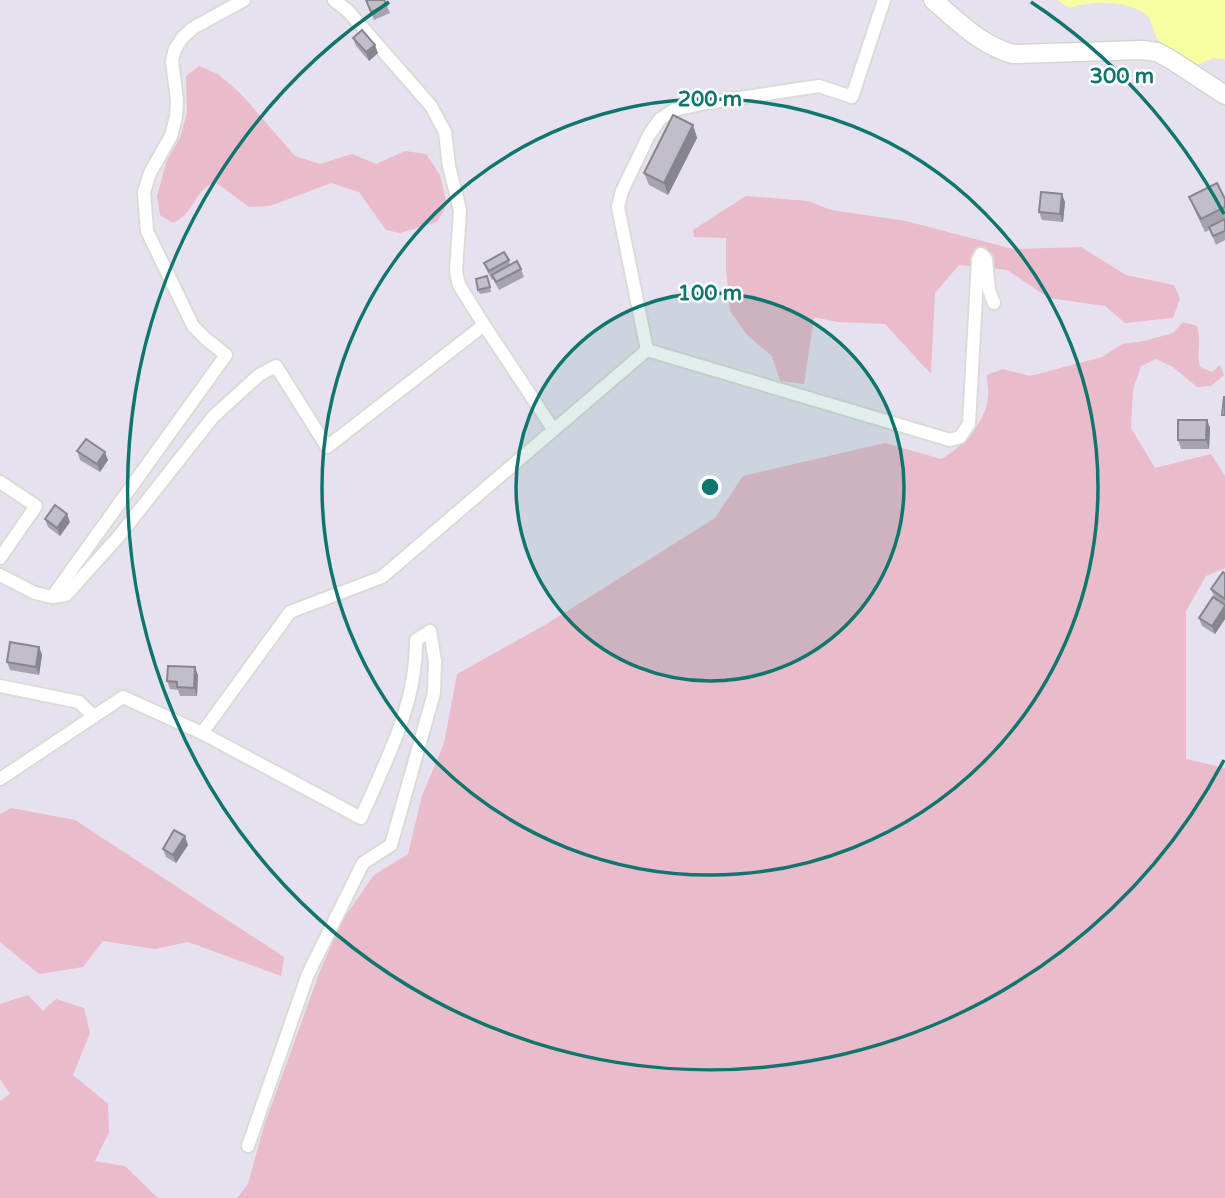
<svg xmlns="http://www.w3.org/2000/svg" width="1225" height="1198" viewBox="0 0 1225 1198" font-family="'Varela Round',sans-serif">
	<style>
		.green { fill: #e9bbcb }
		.water { fill: #f7ffa1 }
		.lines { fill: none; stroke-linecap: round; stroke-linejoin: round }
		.street-casing { stroke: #dadcd4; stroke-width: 16 }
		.secondary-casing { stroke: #d4d7cc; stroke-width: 21 }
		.street { stroke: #fff; stroke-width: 12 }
		.secondary { stroke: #fff; stroke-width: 18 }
		.wall { fill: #a6a3ae }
		.shaded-wall { fill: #87858d }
		.building { fill: #c1beca; stroke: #87858d; stroke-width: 2 }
		.ring { fill: none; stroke: #0f766e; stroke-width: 3.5 }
		.centre { fill: #0f766e; stroke: #fff; stroke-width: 3.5 }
		.ring-label { font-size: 21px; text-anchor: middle; font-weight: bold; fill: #0f766e; stroke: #fff; stroke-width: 5; stroke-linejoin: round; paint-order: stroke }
	</style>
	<rect width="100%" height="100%" fill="#e7e1ef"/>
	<path class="green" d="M 199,66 L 218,74 L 241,94 L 295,156 L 320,164 L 352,154 L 376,164 L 405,151 L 426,154 L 440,175 L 447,205 L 437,222 L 400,233 L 386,230 L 359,192 L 331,183 L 270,206 L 249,207 L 215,182 C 191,193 197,211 173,223 L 160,215 L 157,196 L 167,160 L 180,138 L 187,112 L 186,76 Z
		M 746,196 L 808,201 L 831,210 L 906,221 L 1013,249 L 1081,247 L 1126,275 L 1174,285 L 1180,299 L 1173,318 L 1125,323 L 1105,306 L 1049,298 L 1007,270 L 959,265 L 935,293 L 931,374 L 885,324 L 837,322 L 814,317 L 804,384 L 780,381 L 772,356 L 747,335 L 730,311 L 726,269 L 726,238 L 694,237 L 693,230 Z
		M 1183,322 L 1197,326 C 1202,342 1196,351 1200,367 L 1212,372 L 1220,365 L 1224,375 L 1211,386 L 1197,387 L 1173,367 L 1156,359 L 1141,366 L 1133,390 L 1131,428 L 1155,468 L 1211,454 L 1225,476 L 1225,568 L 1206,576 L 1186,611 L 1186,759 L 1225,768 L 1225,1198 L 237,1198 L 248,1184 L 264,1126 L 320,971 L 343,919 L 374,875 L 408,854 L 422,796 L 444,743 L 457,674 L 545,625 L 715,518 L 743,476 L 885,443 L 941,459 C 962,448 985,423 988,398 C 989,390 987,382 987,375 L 1003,369 L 1030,376 L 1102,357 L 1122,344 L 1144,341 L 1173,333 Z
		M 11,808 L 75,820 L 284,957 L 281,976 L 188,942 L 155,949 L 103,941 L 83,967 L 39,974 L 0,942 L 0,814 Z
		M 28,995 L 43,1011 L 56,999 L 84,1008 L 90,1033 L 73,1075 L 108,1104 L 109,1132 L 95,1161 L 125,1166 L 158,1198 L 0,1198 L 0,1101 L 10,1094 L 0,1079 L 0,1004 Z"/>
	<path class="water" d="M 1057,0 L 1225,0 L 1225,59 L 1212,58 L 1195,66 C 1184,58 1168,51 1159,41 C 1153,34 1153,23 1148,16 C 1130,0 1091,0 1070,8 Z"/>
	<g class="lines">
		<defs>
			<path id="street" d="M 334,0 L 348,11 L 431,106 L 445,132 L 449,166 L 460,210 L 456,271 L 459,285 L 484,325
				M 647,350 L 950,440 L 960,437 L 969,424 L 978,260 L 981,254 L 986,259 L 989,290 L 994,303
				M 647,350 L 618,207 L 622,191 L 649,135 L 660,119 L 674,110 L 706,103 L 819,86 L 852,97 L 884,0
				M 0,482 L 36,506 L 0,558
				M 0,575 L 35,593 L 52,597 L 66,595 L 119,536 L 213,417 L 259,375 L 276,366 L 327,447 L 484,325 L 553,429
				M 52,597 L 226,355 L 206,339 L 193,326 L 147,231 L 144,192 L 150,173 L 171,136 L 176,117 L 177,100 L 172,61 L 175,49 L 182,38 L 193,28 L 244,0
				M 0,686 L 79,702 L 94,717
				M 202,733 L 290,612 L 382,577 L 647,350
				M 0,779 L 123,697 L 202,733 L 361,818 C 386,760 417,704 416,640 L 430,631 L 435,661 L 434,693 L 391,845 L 363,863 L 308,974 L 248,1146"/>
			<path id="secondary" d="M 933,0 C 958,21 980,45 1013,54 L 1142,50 L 1157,52 L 1170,59 L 1225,95"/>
		</defs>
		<use href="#street" class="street-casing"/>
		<use href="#secondary" class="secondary-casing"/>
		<use href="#street" class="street"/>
		<use href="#secondary" class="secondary"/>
	</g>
	<path class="wall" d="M 366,0 L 384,0 L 390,13 L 374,20 Z
		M 353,38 L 378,53 L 369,61 L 356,46 Z
		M 693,125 L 697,138 L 668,195 L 649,185 L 644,173 Z
		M 1189,197 L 1225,199 L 1225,240 L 1216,245 L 1210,230 L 1205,232 L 1194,209 Z
		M 1065,202 L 1063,222 L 1042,220 L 1039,212 Z
		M 509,260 L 510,265 L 521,269 L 524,277 L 499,290 L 493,279 L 492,280 L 487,271 L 484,263 Z
		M 489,280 L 491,292 L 480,294 L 478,290 Z
		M 1207,420 L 1210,428 L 1209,449 L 1181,449 L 1178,440 Z
		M 77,451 L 108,460 L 100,472 L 80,460 Z
		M 45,519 L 70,522 L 60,536 L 48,527 Z
		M 1225,574 L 1225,619 L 1215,634 L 1202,626 L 1199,618 L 1214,597 L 1211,589 Z
		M 39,647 L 42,655 L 39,675 L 10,670 L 7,662 Z
		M 198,675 L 197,696 L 180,696 L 178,690 L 170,689 L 167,681 Z
		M 188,845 L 176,863 L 166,857 L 163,849 Z"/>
	<path class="shaded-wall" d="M 375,45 L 378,53 L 369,61 L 366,52 Z
		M 693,125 L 697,138 L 668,195 L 664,183 Z
		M 1062,194 L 1065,202 L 1063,222 L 1060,214 Z
		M 1207,420 L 1210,428 L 1209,449 L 1206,440 Z
		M 105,452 L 108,460 L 100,472 L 97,464 Z
		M 67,514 L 70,522 L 60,536 L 57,528 Z
		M 1225,606 L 1225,619 L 1215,634 L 1212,626 Z
		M 39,647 L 42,655 L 39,675 L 36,667 Z
		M 195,667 L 198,675 L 197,696 L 194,688 Z
		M 185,836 L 188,845 L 176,863 L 173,855 Z"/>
	<path class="building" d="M 366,0 L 384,0 L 387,5 L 371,12 Z
		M 362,30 L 375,45 L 366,52 L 353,38 Z
		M 673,115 L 693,125 L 664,183 L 644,173 Z
		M 1217,183 L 1225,199 L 1225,207 L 1201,219 L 1189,197 Z
		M 1041,192 L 1062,194 L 1060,214 L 1039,212 Z
		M 1225,219 L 1225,231 L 1213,236 L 1209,227 Z
		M 504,252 L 509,260 L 489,271 L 484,263 Z
		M 517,261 L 521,269 L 496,282 L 492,275 Z
		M 487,276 L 490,287 L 478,290 L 476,279 Z
		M 1224,397 L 1225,397 L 1225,415 L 1222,415 Z
		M 1178,420 L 1207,420 L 1206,440 L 1178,440 Z
		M 86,439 L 105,452 L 97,464 L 77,451 Z
		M 55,505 L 67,514 L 57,528 L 45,519 Z
		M 1223,572 L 1225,574 L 1225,599 L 1211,589 Z
		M 1213,597 L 1225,605 L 1225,606 L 1212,626 L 1199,618 Z
		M 10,642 L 39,647 L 36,667 L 7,662 Z
		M 168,666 L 195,667 L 194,688 L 177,687 L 177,682 L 167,681 Z
		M 174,830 L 185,836 L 173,855 L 163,849 Z"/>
	<circle cx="710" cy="487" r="194" fill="#0f766e" fill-opacity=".12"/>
	<g class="ring">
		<circle cx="710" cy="487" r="194"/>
		<circle cx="710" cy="487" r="388"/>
		<path d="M1224 760A582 582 0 1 1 389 2M1031 2A582 582 0 0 1 1224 214"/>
	</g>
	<circle cx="710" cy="487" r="10" class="centre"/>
	<g class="ring-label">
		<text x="1122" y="83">300 m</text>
		<text x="710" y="106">200 m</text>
		<text x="710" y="300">100 m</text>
	</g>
</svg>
